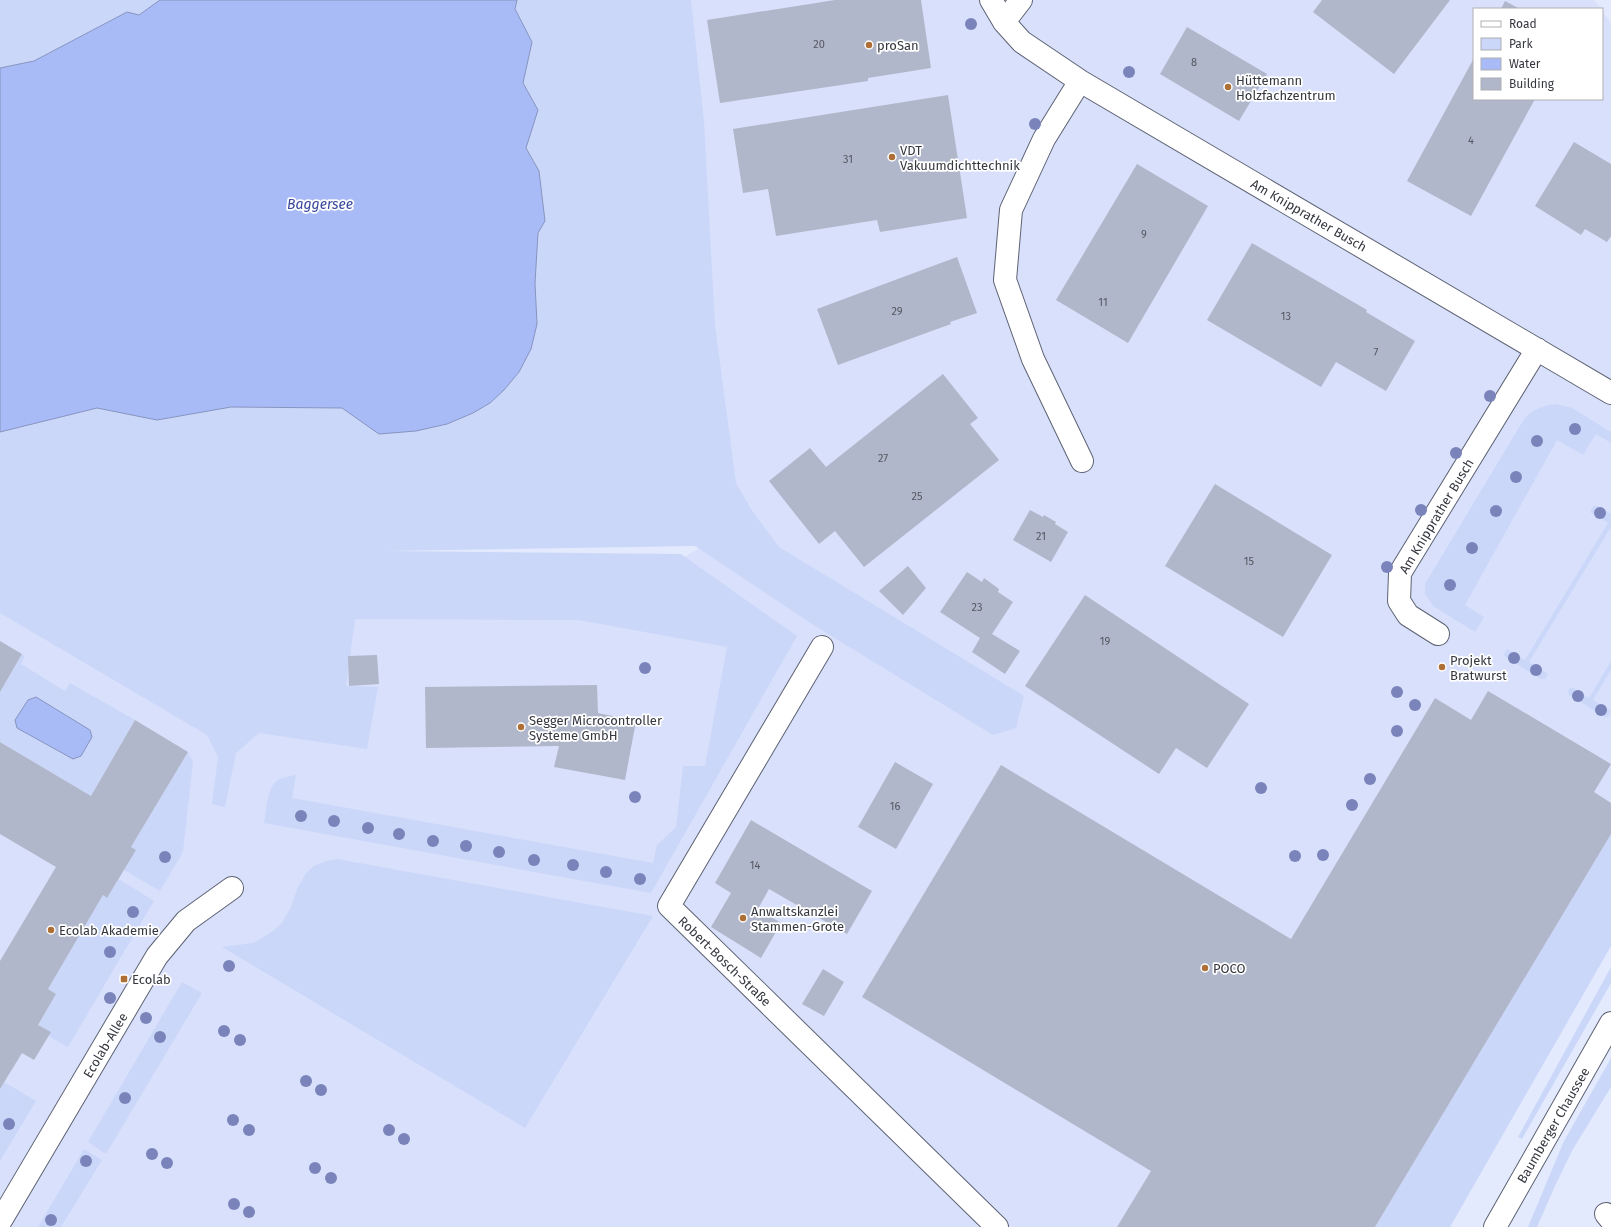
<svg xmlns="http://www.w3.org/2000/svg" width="1611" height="1227" viewBox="0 0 1611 1227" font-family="'Fira Sans',sans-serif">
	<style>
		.built { fill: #d8e0fb }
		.green { fill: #cbd7f9 }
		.water { fill: #a9bbf7; stroke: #8694c0 }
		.building { fill: #b1b7ca }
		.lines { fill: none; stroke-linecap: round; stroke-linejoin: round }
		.minor-casing { stroke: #5d6273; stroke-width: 24 }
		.minor { stroke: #fff; stroke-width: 22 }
		.tree { fill: #7a84ba }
		.poi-dot { fill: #ad6f35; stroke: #fff; stroke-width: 1.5 }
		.labels { text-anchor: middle; stroke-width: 3.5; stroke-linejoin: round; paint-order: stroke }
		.number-label { font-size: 11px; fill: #555862 }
		.poi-label { font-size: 13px; fill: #363840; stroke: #fff; text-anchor: start }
		.street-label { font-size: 13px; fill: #363840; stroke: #fff }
		.water-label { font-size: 14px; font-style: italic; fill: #36479c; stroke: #fff }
	</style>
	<rect width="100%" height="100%" fill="#e3eafd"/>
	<path class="built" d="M 690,0 L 1594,0 L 1601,9 L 1474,9 L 1474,99 L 1602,99 L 1602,11 L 1611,23 L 1611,922 L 1438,1227 L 0,1227 L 0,552 L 362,551 L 679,560 L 735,528 L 689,152 Z"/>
	<path class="green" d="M 0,0 L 160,0 L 139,15 L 127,12 L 34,61 L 0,68 Z
		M 517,0 L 691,0 L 704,121 L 715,325 L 736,483 L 751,509 L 779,547 L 1024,696 L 1016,728 L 993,735 L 815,626 L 695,546 L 386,551 L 681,554 L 797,636 L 651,893 L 264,823 C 267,811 266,785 280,779 C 284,777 290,776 296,775 L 292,798 L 653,863 L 657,845 L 676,827 L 683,766 L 705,766 L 727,647 L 578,620 L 355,619 L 346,686 L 378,687 L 367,749 L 259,733 L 236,753 L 225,807 L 212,804 L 218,757 L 207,735 L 0,613 L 0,432 L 97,408 L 157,420 L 231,407 L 342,408 L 379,434 L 447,424 L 473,413 L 490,403 L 537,324 L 535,283 L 538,233 L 545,220 L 539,171 L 526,148 L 538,110 L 523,83 L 532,42 L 515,9 Z
		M 1556,404 L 1572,408 L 1611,432 L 1611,443 L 1596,434 L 1583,455 L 1557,440 L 1465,605 L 1484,617 L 1475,632 L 1433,606 L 1425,594 L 1425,584 L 1524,419 C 1533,409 1542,406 1556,404 Z
		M 1593,506 L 1598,506 L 1611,514 L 1611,527 L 1529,662 L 1548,674 L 1545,679 L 1541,679 L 1505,657 L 1504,654 L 1507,649 L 1525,660 L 1608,523 L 1590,512 Z
		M 22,654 L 25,656 L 21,664 L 65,691 L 70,683 L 135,720 L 91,796 L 0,742 L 0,692 Z
		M 1611,661 L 1611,670 L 1593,700 L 1611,711 L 1609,716 L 1605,717 L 1569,695 L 1568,691 L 1571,687 L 1589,698 Z
		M 188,752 L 193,762 L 183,852 L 160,891 L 124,870 L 131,847 Z
		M 1611,834 L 1611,946 L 1450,1227 L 1375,1227 Z
		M 337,859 L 653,916 L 525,1128 L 222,947 L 253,943 L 272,932 L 282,923 L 291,907 L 298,887 L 306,873 L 314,866 L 326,861 Z
		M 119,879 L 154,901 L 68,1047 L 48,1036 L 51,1032 L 38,1025 L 56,994 L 48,989 L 103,895 L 107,898 Z
		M 1611,967 L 1611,983 L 1522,1139 L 1518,1137 Z
		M 182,982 L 202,993 L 106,1154 L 88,1142 Z
		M 1611,1058 L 1611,1087 L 1573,1149 L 1555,1186 L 1537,1227 L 1528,1227 L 1564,1141 Z
		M 4,1082 L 36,1101 L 0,1161 L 0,1089 Z
		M 84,1149 L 102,1160 L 61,1227 L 38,1227 Z"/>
	<path class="water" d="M 160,0 L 517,0 L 515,9 L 532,42 L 523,83 L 538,110 L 526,148 L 539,171 L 545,221 L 538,233 L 535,283 L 537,324 L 531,349 L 519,372 L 504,390 L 490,403 L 473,413 L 447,424 L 416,431 L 379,434 L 342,408 L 231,407 L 157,420 L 97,408 L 0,432 L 0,68 L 34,61 L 127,12 L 139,15 Z
		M 36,697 L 90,730 L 92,737 L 81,756 L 73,759 L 17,728 L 15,720 L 28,700 Z"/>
	<path class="building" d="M 835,0 L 921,0 L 931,68 L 868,78 L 868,81 L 720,103 L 707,20 Z
		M 1322,0 L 1450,0 L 1394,74 L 1313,12 Z
		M 1505,1 L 1520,9 L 1501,9 Z
		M 1187,27 L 1267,74 L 1239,121 L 1160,74 Z
		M 1474,58 L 1474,99 L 1535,99 L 1471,216 L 1407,181 Z
		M 948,95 L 967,218 L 880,232 L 877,220 L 776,236 L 768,189 L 743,193 L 733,129 Z
		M 1574,142 L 1611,164 L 1611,236 L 1607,242 L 1585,229 L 1581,235 L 1535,206 Z
		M 1137,164 L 1208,206 L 1128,343 L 1056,300 Z
		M 1252,243 L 1367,310 L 1366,312 L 1415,341 L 1386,391 L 1336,362 L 1321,387 L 1207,320 Z
		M 957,257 L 977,313 L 950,322 L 951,324 L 838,365 L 817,309 Z
		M 943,374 L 978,418 L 970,424 L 999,460 L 864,567 L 835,531 L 819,544 L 769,481 L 810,448 L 826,467 Z
		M 1215,484 L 1332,555 L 1283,637 L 1165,566 Z
		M 1030,510 L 1043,517 L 1044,515 L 1056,522 L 1055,524 L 1068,532 L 1051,562 L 1013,540 Z
		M 908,566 L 926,588 L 903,615 L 879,591 Z
		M 967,572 L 982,582 L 984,578 L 999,589 L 998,592 L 1013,602 L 992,634 L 1020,651 L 1005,674 L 972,652 L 980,638 L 940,612 Z
		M 1085,595 L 1249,704 L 1207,768 L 1176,748 L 1159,774 L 1025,686 Z
		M 0,641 L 22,654 L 0,692 Z
		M 377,655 L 379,684 L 349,686 L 348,656 Z
		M 597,685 L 598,713 L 636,721 L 625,780 L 554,767 L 559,746 L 426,748 L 425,687 Z
		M 1488,691 L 1611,764 L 1594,792 L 1611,803 L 1611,834 L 1375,1227 L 1117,1227 L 1151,1171 L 862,997 L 1001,765 L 1291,939 L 1435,698 L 1471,720 Z
		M 135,720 L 188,752 L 131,847 L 136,850 L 107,898 L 103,895 L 48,989 L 56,994 L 38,1025 L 51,1032 L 34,1060 L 22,1053 L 0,1089 L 0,961 L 56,867 L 0,834 L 0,742 L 91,796 Z
		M 895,762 L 933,784 L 896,849 L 858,827 Z
		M 751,820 L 872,891 L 847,934 L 769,889 L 758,909 L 781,923 L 761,958 L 711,927 L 731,893 L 715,883 Z
		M 823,969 L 844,982 L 824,1016 L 802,1004 Z"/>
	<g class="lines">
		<defs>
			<path id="minor" d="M 991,0 L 1004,22 L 1022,42 L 1080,81 L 1611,393
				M 1004,22 L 1021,0
				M 1080,81 L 1044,139 L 1011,210 L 1005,280 L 1033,359 L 1082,461
				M 1438,634 L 1408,615 L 1399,601 L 1400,573 L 1537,349
				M 822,647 L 669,906 L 997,1227
				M 1606,1214 L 1611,1220
				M 0,1222 L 157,956 L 186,921 L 232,888
				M 1495,1227 L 1611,1023"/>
		</defs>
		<use href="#minor" class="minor-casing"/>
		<use href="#minor" class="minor"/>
	</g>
	<g class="tree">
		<circle cx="971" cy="24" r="6"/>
		<circle cx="1129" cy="72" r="6"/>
		<circle cx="1035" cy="124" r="6"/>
		<circle cx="1490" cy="396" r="6"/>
		<circle cx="1575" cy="429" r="6"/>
		<circle cx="1537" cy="441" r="6"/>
		<circle cx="1456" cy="453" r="6"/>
		<circle cx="1516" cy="477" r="6"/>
		<circle cx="1421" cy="510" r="6"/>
		<circle cx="1496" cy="511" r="6"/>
		<circle cx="1600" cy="513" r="6"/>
		<circle cx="1472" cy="548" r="6"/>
		<circle cx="1387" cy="567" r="6"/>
		<circle cx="1450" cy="585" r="6"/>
		<circle cx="1514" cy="658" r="6"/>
		<circle cx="645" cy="668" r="6"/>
		<circle cx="1536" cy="670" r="6"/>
		<circle cx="1397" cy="692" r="6"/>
		<circle cx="1578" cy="696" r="6"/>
		<circle cx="1415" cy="705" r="6"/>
		<circle cx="1601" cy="710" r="6"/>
		<circle cx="1397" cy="731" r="6"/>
		<circle cx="1370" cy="779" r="6"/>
		<circle cx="1261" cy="788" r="6"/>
		<circle cx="635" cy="797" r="6"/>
		<circle cx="1352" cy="805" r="6"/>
		<circle cx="301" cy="816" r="6"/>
		<circle cx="334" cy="821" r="6"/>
		<circle cx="368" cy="828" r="6"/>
		<circle cx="399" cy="834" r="6"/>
		<circle cx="433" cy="841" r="6"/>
		<circle cx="466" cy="846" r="6"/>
		<circle cx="499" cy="852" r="6"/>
		<circle cx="1323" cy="855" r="6"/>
		<circle cx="1295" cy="856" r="6"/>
		<circle cx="165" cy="857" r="6"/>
		<circle cx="534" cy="860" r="6"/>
		<circle cx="573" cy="865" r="6"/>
		<circle cx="606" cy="872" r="6"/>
		<circle cx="640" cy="879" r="6"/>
		<circle cx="133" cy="912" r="6"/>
		<circle cx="110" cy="952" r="6"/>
		<circle cx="229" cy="966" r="6"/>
		<circle cx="110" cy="998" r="6"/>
		<circle cx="146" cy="1018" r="6"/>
		<circle cx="224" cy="1031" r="6"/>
		<circle cx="160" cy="1037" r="6"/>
		<circle cx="240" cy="1040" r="6"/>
		<circle cx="306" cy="1081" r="6"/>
		<circle cx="321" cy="1090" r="6"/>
		<circle cx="125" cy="1098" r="6"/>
		<circle cx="233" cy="1120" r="6"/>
		<circle cx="9" cy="1124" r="6"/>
		<circle cx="249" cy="1130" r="6"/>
		<circle cx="389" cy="1130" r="6"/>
		<circle cx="404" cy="1139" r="6"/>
		<circle cx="152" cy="1154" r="6"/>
		<circle cx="86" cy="1161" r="6"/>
		<circle cx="167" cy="1163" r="6"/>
		<circle cx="315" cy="1168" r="6"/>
		<circle cx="331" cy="1178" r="6"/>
		<circle cx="234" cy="1204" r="6"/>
		<circle cx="249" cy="1212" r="6"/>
		<circle cx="51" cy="1220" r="6"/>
	</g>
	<g class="poi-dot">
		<circle cx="869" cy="45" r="4"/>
		<circle cx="1228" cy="87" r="4"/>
		<circle cx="892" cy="157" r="4"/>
		<circle cx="1442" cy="667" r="4"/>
		<circle cx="521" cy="727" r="4"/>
		<circle cx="743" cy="918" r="4"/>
		<circle cx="51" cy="930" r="4"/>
		<circle cx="1205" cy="968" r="4"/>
		<rect x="120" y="975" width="8" height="8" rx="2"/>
	</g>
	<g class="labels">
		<g class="number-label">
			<text x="819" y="48">20</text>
			<text x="1194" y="66">8</text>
			<text x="1471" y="144">4</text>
			<text x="848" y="163">31</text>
			<text x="1144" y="238">9</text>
			<text x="1103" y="306">11</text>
			<text x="897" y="315">29</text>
			<text x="1286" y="320">13</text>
			<text x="1376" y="356">7</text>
			<text x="883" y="462">27</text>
			<text x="917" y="500">25</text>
			<text x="1041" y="540">21</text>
			<text x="1249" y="565">15</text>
			<text x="977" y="611">23</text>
			<text x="1105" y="645">19</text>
			<text x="895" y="810">16</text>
			<text x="755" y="869">14</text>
		</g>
		<g class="poi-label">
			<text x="877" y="50">proSan</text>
			<text x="1236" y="85">Hüttemann<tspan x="1236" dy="15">Holzfachzentrum</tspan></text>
			<text x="900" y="155">VDT<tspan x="900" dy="15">Vakuumdichttechnik</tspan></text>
			<text x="1450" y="665">Projekt<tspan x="1450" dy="15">Bratwurst</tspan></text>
			<text x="529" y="725">Segger Microcontroller<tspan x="529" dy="15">Systeme GmbH</tspan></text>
			<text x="751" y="916">Anwaltskanzlei<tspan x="751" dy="15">Stammen-Grote</tspan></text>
			<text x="59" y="935">Ecolab Akademie</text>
			<text x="1213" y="973">POCO</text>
			<text x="132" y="984">Ecolab</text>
		</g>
		<g class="street-label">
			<text transform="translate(1309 215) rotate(30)" y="5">Am Knipprather Busch</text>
			<text transform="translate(1436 516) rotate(-59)" y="5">Am Knipprather Busch</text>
			<text transform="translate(725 961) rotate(44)" y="5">Robert-Bosch-Straße</text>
			<text transform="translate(105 1045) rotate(-59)" y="5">Ecolab-Allee</text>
			<text transform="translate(1553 1125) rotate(-60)" y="5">Baumberger Chaussee</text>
		</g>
		<g class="water-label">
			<text x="320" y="209">Baggersee</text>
		</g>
	</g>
	<rect x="1473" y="8" width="130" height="92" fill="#ffffff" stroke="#afafb3"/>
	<rect x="1481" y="21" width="20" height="6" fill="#ffffff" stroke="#afafb3"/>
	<text x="1509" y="28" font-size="12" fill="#363840">Road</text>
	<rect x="1481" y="38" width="20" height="12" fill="#cbd7f9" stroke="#afafb3"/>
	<text x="1509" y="48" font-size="12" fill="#363840">Park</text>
	<rect x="1481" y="58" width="20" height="12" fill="#a9bbf7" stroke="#afafb3"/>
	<text x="1509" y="68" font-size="12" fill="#363840">Water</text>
	<rect x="1481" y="78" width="20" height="12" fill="#b1b7ca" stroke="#afafb3"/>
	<text x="1509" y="88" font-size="12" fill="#363840">Building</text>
</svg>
